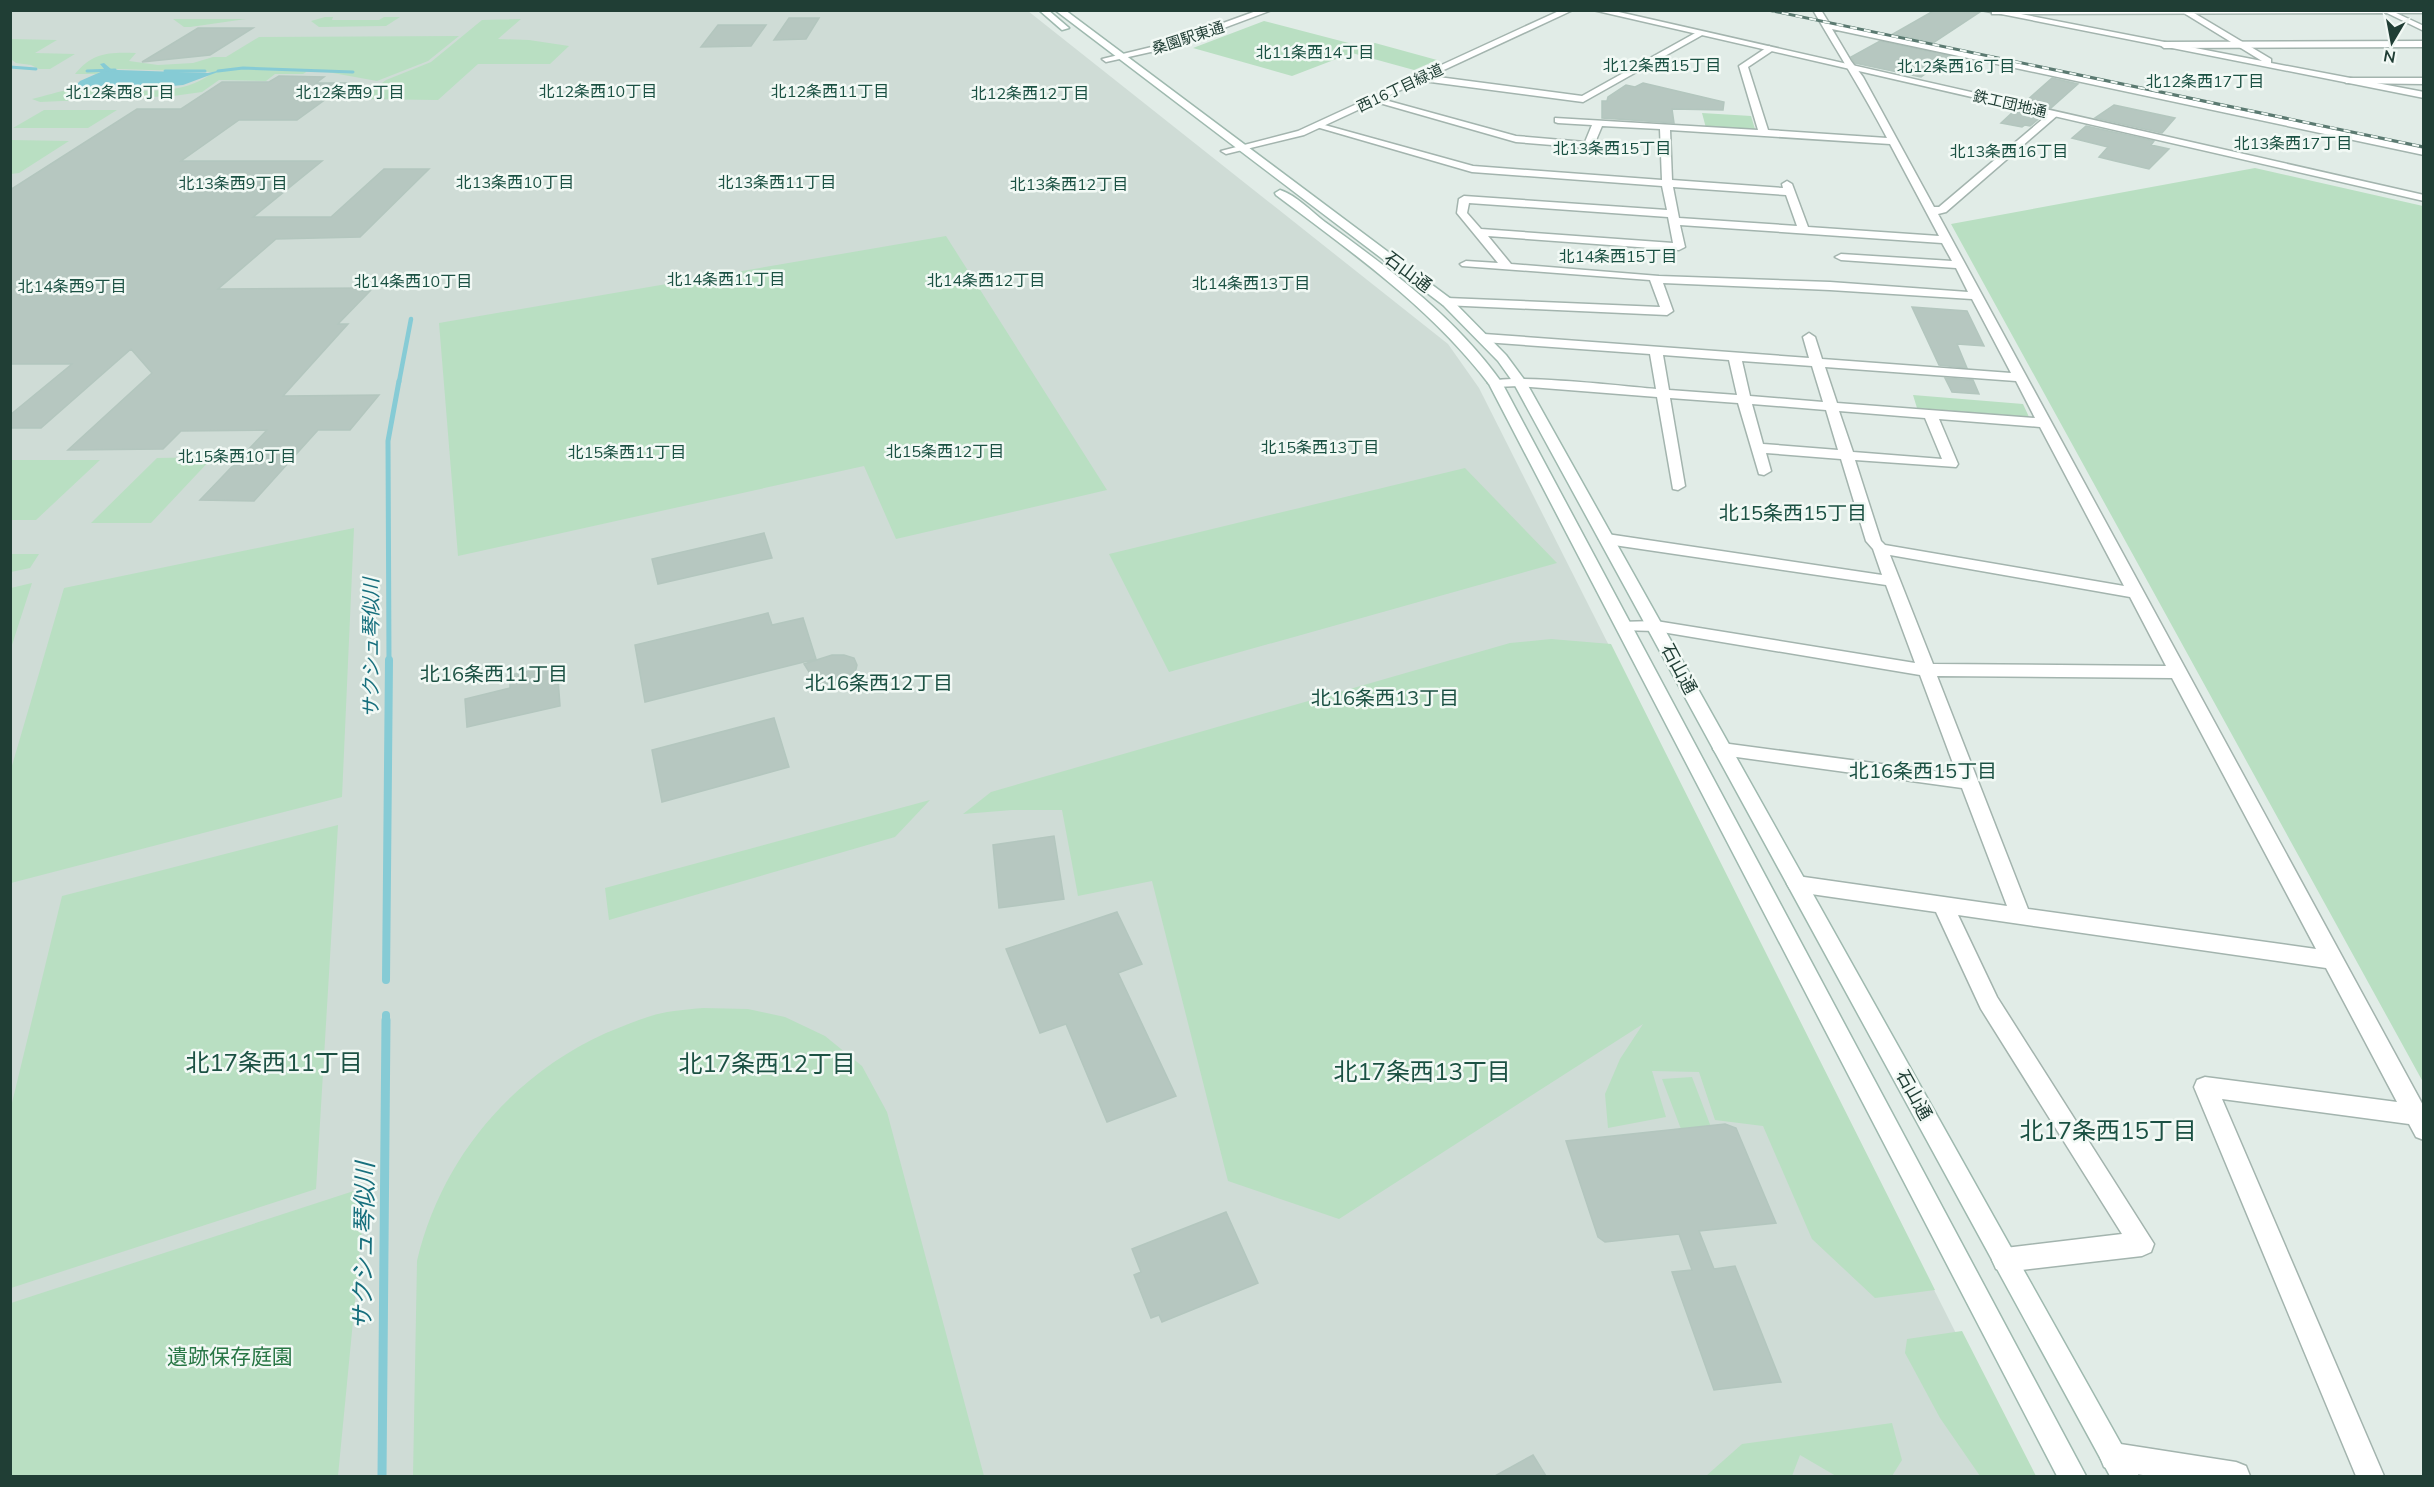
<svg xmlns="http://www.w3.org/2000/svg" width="2434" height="1487" viewBox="0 0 2434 1487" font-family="Mulish,'Noto Sans JP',sans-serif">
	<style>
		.built { fill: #cfdcd6 }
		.green { fill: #b9dfc2 }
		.water { fill: #86cbd5 }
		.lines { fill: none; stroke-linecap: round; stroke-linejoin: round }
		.stream-far4 { stroke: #86cbd5; stroke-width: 3 }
		.stream-far3 { stroke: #86cbd5; stroke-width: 4.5 }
		.stream-far2 { stroke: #86cbd5; stroke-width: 5 }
		.stream-far1 { stroke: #86cbd5; stroke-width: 8 }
		.stream { stroke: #86cbd5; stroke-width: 9 }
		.building { fill: #b6c7c0; stroke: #b3c6be; stroke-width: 1.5 }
		.minor-casing { stroke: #a3b4ae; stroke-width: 3 }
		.tertiary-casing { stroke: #a3b4ae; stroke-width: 3 }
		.secondary-casing { stroke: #9fb9af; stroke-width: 3 }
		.minor { fill: #fff; fill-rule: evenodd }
		.tertiary { fill: #fff; fill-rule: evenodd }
		.secondary { fill: #fff; fill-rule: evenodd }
		.rail-casing { stroke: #5b7a71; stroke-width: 3 }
		.rail { stroke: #f2f9f5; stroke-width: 2; stroke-dasharray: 7; stroke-linecap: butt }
		.labels { text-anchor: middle; stroke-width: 5; stroke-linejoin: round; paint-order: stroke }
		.far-street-label { font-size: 15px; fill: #203e35; stroke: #f2f9f5 }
		.far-neighbourhood-label { font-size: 16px; fill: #1b5143; stroke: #f2f9f5 }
		.street-label { font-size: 18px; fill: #203e35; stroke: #f2f9f5 }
		.neighbourhood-label { font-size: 20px; fill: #1b5143; stroke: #f2f9f5 }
		.water-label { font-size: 20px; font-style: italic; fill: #176f7d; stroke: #f2f9f5 }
		.near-park-label { font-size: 21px; fill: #287745; stroke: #f2f9f5 }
		.near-neighbourhood-label { font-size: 24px; fill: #1b5143; stroke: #f2f9f5 }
		.near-water-label { font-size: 24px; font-style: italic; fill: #176f7d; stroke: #f2f9f5 }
	</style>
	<rect width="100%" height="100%" fill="#e1ece7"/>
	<path class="built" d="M 10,11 L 1028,11 L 1448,344 L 1479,388 L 2028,1476 L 11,1476 Z"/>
	<path class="green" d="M 325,17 L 333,17 L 332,20 L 379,20 L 384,17 L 400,17 L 386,26 L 319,27 L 311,21 Z
		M 173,19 L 246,19 L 190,27 L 184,27 Z
		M 521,19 L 498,39 L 529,40 L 569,46 L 550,64 L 478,64 L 438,100 L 361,99 L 386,80 L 431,62 L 482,20 Z
		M 1264,21 L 1364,47 L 1375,43 L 1437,60 L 1414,70 L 1352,53 L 1292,76 L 1193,48 Z
		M 459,36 L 428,61 L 377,81 L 311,69 L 303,74 L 275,74 L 266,81 L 219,80 L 202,92 L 173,96 L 40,102 L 32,99 C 45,96 59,91 73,89 C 116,85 177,103 213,72 L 120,69 L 104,70 L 96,74 L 75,74 C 93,52 110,52 136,53 L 129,61 L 158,65 L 193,63 L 213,57 L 226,57 L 259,37 Z
		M 11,39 L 57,40 L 35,53 L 75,54 L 50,69 L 39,69 L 31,65 L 16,63 L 11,59 Z
		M 44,110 L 117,110 L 88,128 L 13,128 Z
		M 1702,113 L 1751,116 L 1755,129 L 1706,128 Z
		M 11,140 L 69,141 L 19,173 L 11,174 Z
		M 2255,168 L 2423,206 L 2423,1082 L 1951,224 Z
		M 946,236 L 1107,490 L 896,539 L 864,466 L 458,556 L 439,323 Z
		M 1913,395 L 2023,404 L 2029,417 L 1917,408 Z
		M 213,457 L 151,523 L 91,523 L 157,458 Z
		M 11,460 L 100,460 L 36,520 L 11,520 Z
		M 1465,468 L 1557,563 L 1169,672 L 1109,554 Z
		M 354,528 L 342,797 L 11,883 L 11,769 L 64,588 Z
		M 11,554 L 39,554 L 30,568 L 11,572 Z
		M 32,583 L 11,648 L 11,588 Z
		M 1551,639 L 1611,644 L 1935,1290 L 1875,1298 L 1812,1239 L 1763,1126 L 1715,1120 L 1699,1072 L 1652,1071 L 1666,1117 L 1608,1128 L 1605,1094 L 1620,1059 L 1643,1024 L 1339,1219 L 1228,1181 L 1152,881 L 1078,896 L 1062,810 L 1012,810 L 963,814 L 991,792 L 1510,643 Z
		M 930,800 L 895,837 L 609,920 L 605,888 Z
		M 338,825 L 316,1189 L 11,1288 L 11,1107 L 62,896 Z
		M 703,1008 L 748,1009 L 785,1017 L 825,1036 L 862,1066 L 887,1112 L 984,1476 L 413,1476 L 417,1261 C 441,1159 511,1076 606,1033 C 626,1025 646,1016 667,1012 C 679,1010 691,1009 703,1008 Z
		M 1692,1077 L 1711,1127 L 1681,1129 L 1662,1079 Z
		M 366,1187 L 338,1476 L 11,1476 L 11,1303 Z
		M 1962,1331 L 2036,1476 L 1980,1476 L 1940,1418 L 1905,1353 L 1907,1339 Z
		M 1892,1423 L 1902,1460 L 1892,1476 L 1836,1476 L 1800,1455 L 1792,1476 L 1706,1476 L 1742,1444 Z"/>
	<path class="water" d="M 104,63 L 111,69 L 118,70 L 208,73 L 226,69 L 183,85 L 172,86 L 74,87 L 80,81 L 105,70 L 100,64 Z"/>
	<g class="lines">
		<path class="stream-far4" d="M 10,67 L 36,69
			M 87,71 L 115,70
			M 165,71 L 205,71
			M 218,71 L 243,68 L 353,72"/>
		<path class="stream-far3" d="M 399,382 L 411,319"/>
		<path class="stream-far2" d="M 389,661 L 388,441 L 399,381"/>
		<path class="stream-far1" d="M 386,980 L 389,660
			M 386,1021 L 386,1015"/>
		<path class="stream" d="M 382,1476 L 386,1020"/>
	</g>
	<path class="building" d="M 1935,10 L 1980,12 L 1933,43 L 1893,34 Z
		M 789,18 L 819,18 L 806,39 L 774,40 Z
		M 718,25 L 766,25 L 751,46 L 701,47 Z
		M 198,28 L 253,28 L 210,55 L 142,62 Z
		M 1880,41 L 1950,56 L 1921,77 L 1855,63 L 1851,57 Z
		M 279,76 L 324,77 L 316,83 L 348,83 L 297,120 L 239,120 L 181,161 L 322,161 L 253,217 L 331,217 L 384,169 L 429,169 L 360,237 L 276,239 L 218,289 L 364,288 L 361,291 L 370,291 L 338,324 L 348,324 L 283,396 L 379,395 L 350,430 L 318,430 L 254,501 L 200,500 L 267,430 L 181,431 L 163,449 L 68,450 L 152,373 L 131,349 L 41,428 L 10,428 L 10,415 L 72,364 L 10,364 L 10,190 L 137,109 L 181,109 L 222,82 L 269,82 Z
		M 2052,78 L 2078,84 L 2051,108 L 2025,102 Z
		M 1643,83 L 1724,102 L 1723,110 L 1672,109 L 1674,123 L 1602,118 L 1602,101 L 1607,101 L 1608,97 L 1626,85 L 1635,87 Z
		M 2114,105 L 2175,118 L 2162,133 L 2095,118 Z
		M 2016,109 L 2042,116 L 2030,126 L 2025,125 L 2022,127 L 2001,123 Z
		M 2086,126 L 2154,141 L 2151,145 L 2169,149 L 2149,169 L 2115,161 L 2099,157 L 2108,147 L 2072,138 Z
		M 1912,307 L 1967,311 L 1984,346 L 1957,344 L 1967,368 L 1939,365 Z
		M 1945,378 L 1973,380 L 1979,394 L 1952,392 Z
		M 764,533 L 772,558 L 658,584 L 652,559 Z
		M 768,613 L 772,625 L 803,618 L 816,659 L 645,702 L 635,645 Z
		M 832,655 L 844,655 L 854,658 L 857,665 L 855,673 L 847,680 L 835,684 L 823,684 L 814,680 L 804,664 Z
		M 557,665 L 560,706 L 467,727 L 465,699 L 510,688 L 510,675 Z
		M 774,718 L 789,767 L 662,802 L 652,750 Z
		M 1054,836 L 1064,899 L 999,908 L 993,845 Z
		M 1117,912 L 1142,964 L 1118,973 L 1176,1096 L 1107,1122 L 1066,1024 L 1040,1033 L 1006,949 Z
		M 1725,1124 L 1736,1128 L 1776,1223 L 1699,1231 L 1714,1269 L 1735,1266 L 1781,1382 L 1714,1390 L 1672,1272 L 1692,1270 L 1679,1234 L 1605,1242 L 1598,1237 L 1566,1141 Z
		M 1226,1212 L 1258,1283 L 1162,1322 L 1159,1315 L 1151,1318 L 1134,1275 L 1141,1272 L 1132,1249 Z
		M 1533,1455 L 1546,1476 L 1495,1476 Z"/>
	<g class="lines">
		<defs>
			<path id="minor" d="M 1813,10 L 1821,10 L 1829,23 L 2424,149 L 2424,155 L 1832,29 L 1851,61 L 1863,77 L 1934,207 L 1939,207 L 2051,112 L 2059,114 L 1946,212 L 1938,214 L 2424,1107 L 2424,1140 L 2416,1137 L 2409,1124 L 2222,1099 L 2384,1476 L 2356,1476 L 2194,1087 L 2197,1080 L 2205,1077 L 2397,1102 L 2326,968 L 1958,915 L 1997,997 L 2154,1244 L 2151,1252 L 2142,1256 L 2005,1272 L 1996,1269 L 1992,1260 L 1996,1251 L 2005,1248 L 2122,1234 L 1981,1009 L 1936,912 L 1797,892 L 1790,889 L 1787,884 L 1790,879 L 1797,876 L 2007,906 L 1962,788 L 1722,755 L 1716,753 L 1713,749 L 1716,745 L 1722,743 L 1957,774 L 1920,675 L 1656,631 L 1618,630 L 1616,626 L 1618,622 L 1656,621 L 1915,663 L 1886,585 L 1607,544 L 1599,539 L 1607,534 L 1882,575 L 1873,549 L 1866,541 L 1841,459 L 1766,453 L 1771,471 L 1764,475 L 1759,474 L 1738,403 L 1670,398 L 1685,486 L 1678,490 L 1673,489 L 1657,397 L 1519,386 L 1495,387 L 1488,383 C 1500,372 1631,387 1656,389 L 1650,354 L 1484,342 L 1478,338 L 1484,334 L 1809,358 L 1803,337 L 1809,333 L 1815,337 L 1822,359 L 2011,373 L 1972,299 L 1830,290 L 1663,283 L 1673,311 L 1667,315 L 1443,305 L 1441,302 L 1447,298 L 1660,307 L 1650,280 L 1462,266 L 1460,264 L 1466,261 L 1498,263 L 1457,213 L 1459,199 L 1464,196 L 1667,210 L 1662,186 L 1472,172 L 1313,126 L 1321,124 L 1473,166 L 1662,180 L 1660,129 L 1602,126 L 1594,145 L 1589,148 L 1516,142 L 1369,100 L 1374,97 L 1516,136 L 1585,142 L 1592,125 L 1558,123 L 1555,122 L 1555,118 L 1758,130 L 1739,66 L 1769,46 L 1773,49 L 1772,51 L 1748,67 L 1768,130 L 1887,138 C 1864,94 1838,53 1813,10 ZM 1670,130 L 1890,144 L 1939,236 L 1808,227 L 1792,184 L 1787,181 L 1782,184 L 1783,188 L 1672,180 ZM 1673,187 L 1786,195 L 1797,226 L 1679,218 ZM 1469,203 L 1668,217 L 1673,243 L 1481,229 L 1467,213 ZM 1680,225 L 1942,243 L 1952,261 L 1841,254 L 1835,257 L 1841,260 L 1956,268 L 1968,292 L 1830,282 L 1659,276 L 1511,264 L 1488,236 L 1679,250 L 1685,247 ZM 1663,355 L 1729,360 L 1737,395 L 1669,390 ZM 1742,361 L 1812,366 L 1823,402 L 1750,396 ZM 1825,367 L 2016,381 L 2035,418 L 1837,403 ZM 1752,404 L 1826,410 L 1838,450 L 1763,444 ZM 1839,411 L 1925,418 L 1942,459 L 1853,452 ZM 1939,419 L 2040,427 L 2124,586 L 1885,545 L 1881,541 L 1855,460 L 1956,467 L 1958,464 ZM 1890,555 L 2130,597 L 2166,666 L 1933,664 ZM 1937,676 L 2172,678 L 2316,949 L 2028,909 Z
				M 1992,10 L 2424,10 L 2424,13 L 2396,13 L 2424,26 L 2424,31 L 2387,13 L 1995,14 L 1992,14 Z
				M 1697,32 L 1704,34 L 1583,102 L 1423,81 L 1419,78 L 1423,75 L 1582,96 Z
				M 2424,41 L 2424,47 L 2164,48 L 2160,45 L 2164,42 Z
				M 2349,78 L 2424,78 L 2424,84 L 2346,83 L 2345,81 Z
				M 2114,1443 L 2236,1462 L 2246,1466 L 2250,1476 L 2150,1476 L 2114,1471 L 2104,1467 L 2100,1457 L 2104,1447 Z"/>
			<path id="tertiary" d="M 1259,10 L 1272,10 L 1173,47 L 1106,62 L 1102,59 L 1168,43 Z
				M 1561,10 L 1573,10 L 1304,135 L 1226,154 L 1221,151 L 1298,131 Z
				M 1593,10 L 1610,10 L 2424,195 L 2424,201 Z
				M 1981,10 L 2000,10 L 2262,61 L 2179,10 L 2189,10 L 2271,59 L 2271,63 L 2424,92 L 2424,98 Z"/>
			<path id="secondary" d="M 1039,10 L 1048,10 L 1069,28 L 1062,30 Z
				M 1055,10 L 1065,10 L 1451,299 L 1506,355 L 1526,382 L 2139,1476 L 2110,1476 L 1513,382 L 1498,361 L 1443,305 Z
				M 1280,190 C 1296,195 1312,212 1325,222 C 1390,269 1455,317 1502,383 L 2086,1476 L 2057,1476 L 1489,384 C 1430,307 1353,253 1276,195 L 1275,193 Z"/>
		</defs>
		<use href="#minor" class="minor-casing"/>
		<use href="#tertiary" class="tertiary-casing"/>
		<use href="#secondary" class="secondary-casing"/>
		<use href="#minor" class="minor"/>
		<use href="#tertiary" class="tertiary"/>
		<use href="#secondary" class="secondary"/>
		<defs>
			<path id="rail" d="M 1768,10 L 2424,147"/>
		</defs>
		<use href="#rail" class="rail-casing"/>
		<use href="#rail" class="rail"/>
	</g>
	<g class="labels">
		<g class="far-street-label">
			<text transform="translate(1188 38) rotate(-18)" y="5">桑園駅東通</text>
			<text transform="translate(1400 88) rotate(-25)" y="5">西16丁目緑道</text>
			<text transform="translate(2010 104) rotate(13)" y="5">鉄工団地通</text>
		</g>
		<g class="far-neighbourhood-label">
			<text x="1315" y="58">北11条西14丁目</text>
			<text x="1662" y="71">北12条西15丁目</text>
			<text x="1956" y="72">北12条西16丁目</text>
			<text x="2205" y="87">北12条西17丁目</text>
			<text x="598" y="97">北12条西10丁目</text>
			<text x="830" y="97">北12条西11丁目</text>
			<text x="120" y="98">北12条西8丁目</text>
			<text x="350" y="98">北12条西9丁目</text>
			<text x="1030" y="99">北12条西12丁目</text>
			<text x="2293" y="149">北13条西17丁目</text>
			<text x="1612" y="154">北13条西15丁目</text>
			<text x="2009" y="157">北13条西16丁目</text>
			<text x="515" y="188">北13条西10丁目</text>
			<text x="777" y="188">北13条西11丁目</text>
			<text x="233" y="189">北13条西9丁目</text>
			<text x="1069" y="190">北13条西12丁目</text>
			<text x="1618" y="262">北14条西15丁目</text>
			<text x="726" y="285">北14条西11丁目</text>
			<text x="986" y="286">北14条西12丁目</text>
			<text x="413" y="287">北14条西10丁目</text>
			<text x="1251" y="289">北14条西13丁目</text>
			<text x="72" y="292">北14条西9丁目</text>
			<text x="1320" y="453">北15条西13丁目</text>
			<text x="945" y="457">北15条西12丁目</text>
			<text x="627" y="458">北15条西11丁目</text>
			<text x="237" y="462">北15条西10丁目</text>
		</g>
		<g class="street-label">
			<text transform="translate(1408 272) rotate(37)" y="6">石山通</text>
			<text transform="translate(1679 669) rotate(62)" y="6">石山通</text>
			<text transform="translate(1914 1095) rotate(61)" y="6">石山通</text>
		</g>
		<g class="neighbourhood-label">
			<text x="1793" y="520">北15条西15丁目</text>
			<text x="494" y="681">北16条西11丁目</text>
			<text x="879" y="690">北16条西12丁目</text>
			<text x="1385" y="705">北16条西13丁目</text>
			<text x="1923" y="778">北16条西15丁目</text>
		</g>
		<g class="water-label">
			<text transform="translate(371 648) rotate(-90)" y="7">サクシュ琴似川</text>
		</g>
		<g class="near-park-label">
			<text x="230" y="1364">遺跡保存庭園</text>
		</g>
		<g class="near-neighbourhood-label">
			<text x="274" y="1071">北17条西11丁目</text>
			<text x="767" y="1072">北17条西12丁目</text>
			<text x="1422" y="1080">北17条西13丁目</text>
			<text x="2108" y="1139">北17条西15丁目</text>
		</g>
		<g class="near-water-label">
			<text transform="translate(364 1246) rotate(-89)" y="8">サクシュ琴似川</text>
		</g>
	</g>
	<rect width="2434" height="1487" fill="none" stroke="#203e35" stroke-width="24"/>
	<g transform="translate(2392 42) rotate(190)" stroke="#f2f9f5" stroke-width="4.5" paint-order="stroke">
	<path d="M0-4.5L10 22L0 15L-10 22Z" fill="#203e35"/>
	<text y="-9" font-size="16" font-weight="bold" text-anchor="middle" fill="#203e35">N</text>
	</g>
</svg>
